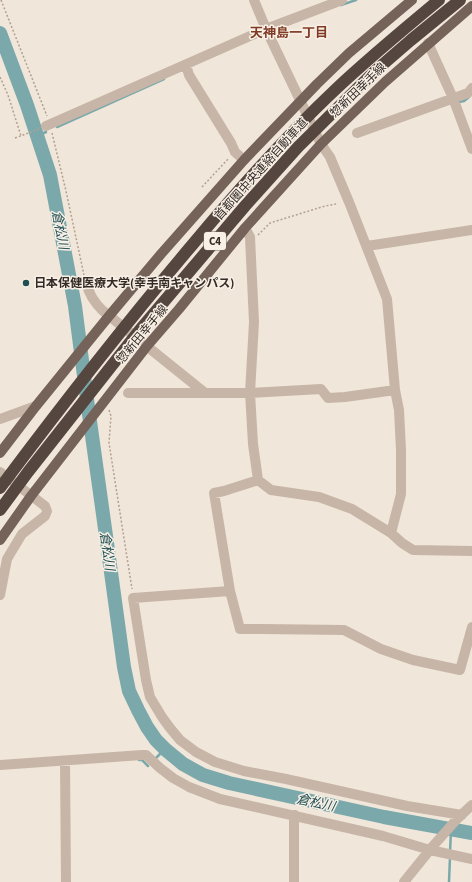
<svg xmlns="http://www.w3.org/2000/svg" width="472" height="882" viewBox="0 0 472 882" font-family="'Source Sans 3','Noto Sans JP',sans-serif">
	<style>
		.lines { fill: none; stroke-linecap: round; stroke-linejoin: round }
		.stream { stroke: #7ba9ab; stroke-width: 2.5 }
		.river { stroke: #7ba9ab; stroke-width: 14 }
		.path { stroke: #b3a091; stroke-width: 1.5; stroke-dasharray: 2 2; stroke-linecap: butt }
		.minor { stroke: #c7b6a7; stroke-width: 10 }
		.major { stroke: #756359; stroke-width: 10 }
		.highway-bridge { stroke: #55463f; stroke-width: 12 }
		.poi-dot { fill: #1f4f53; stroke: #f8f0e6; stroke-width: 1.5 }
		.labels { text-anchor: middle; stroke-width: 3; stroke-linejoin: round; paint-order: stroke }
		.shield { fill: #f8f0e6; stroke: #6f6660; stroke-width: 1 }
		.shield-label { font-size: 11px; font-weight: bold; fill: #342b27 }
		.street-label { font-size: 12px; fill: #342b27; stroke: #f8f0e6 }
		.poi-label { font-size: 12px; font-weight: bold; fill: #342b27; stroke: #f8f0e6; text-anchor: start }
		.neighbourhood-label { font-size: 13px; font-weight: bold; fill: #7f3b25; stroke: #f8f0e6 }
		.water-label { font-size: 13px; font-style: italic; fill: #1f4f53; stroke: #f8f0e6 }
	</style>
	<rect width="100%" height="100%" fill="#f0e6da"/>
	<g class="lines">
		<path class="stream" d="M 341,5 L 356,0
			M 459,102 L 464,101 L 469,97
			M 57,127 L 164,79
			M 37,136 L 46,132
			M 156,758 L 165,749
			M 139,760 L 142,760 L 148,766
			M 450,852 L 451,831
			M 449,882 L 450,857"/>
		<path class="river" d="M 0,33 L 27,105 L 50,175 L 75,306 L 88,407 L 107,543 L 124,667 L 129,691 L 138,710 L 147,727 L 156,740 L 166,750 L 183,764 L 203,775 L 229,783 L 384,817 L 472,833"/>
		<path class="path" d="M 1,0 L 47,116
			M 0,77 L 8,95 L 21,136
			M 52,133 L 66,191 L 84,275
			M 15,138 L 39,129
			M 202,187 L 229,158
			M 258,235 L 270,223 L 325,206 L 336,204
			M 109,410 L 111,416 L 109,443 L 132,589"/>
		<path class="minor" d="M 254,0 L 266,29 L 321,144 L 330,157 L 349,202 L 387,299 L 395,390 L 399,410 L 401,450 L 401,494 L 391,533
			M 428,43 L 453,98 L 472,149
			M 186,65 L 189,75 L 231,143 L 235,152 L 244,160
			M 46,126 L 266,29 L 342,0
			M 357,133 L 468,93 L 472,88
			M 245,228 L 250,237 L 254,322 L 250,393 L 253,444 L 258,480 L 271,490 L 319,497 L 352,509 L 391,533 L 402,543 L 413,550 L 472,551
			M 367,246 L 472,230
			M 86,283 C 89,294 94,302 102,310 L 205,393 L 250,393 L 321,389 L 328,398 L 345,397 L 395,390
			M 128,393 L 205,393
			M 0,419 L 36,406
			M 0,472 L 45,506 L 47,511 L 45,516 L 22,534 L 7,559 L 0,595
			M 258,480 L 224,491 L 214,493 L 230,591 L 240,629 L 263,629 L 344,630 L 381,649 L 413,660 L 460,670 L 472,627
			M 230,591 L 133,598 L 146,680 L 150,697 L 162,717 L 170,728 L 180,740 L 196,752 L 215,762 L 244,771 L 286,779 L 407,806 L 462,815
			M 65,761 L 66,882
			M 0,765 L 142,755 L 146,755 L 160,768 L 173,778 L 189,787 L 220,799 L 383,836 L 430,850 L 472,859
			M 294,882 L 294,821 L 295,815
			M 404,882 L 433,846 L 457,819 L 472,805"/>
		<path class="major" d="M 0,453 L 36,406 L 109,316 L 161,254 L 244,160 L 317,84 L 349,53 L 412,0
			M 0,540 L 31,496 L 147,346 L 179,309 L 245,228 L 321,144 L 385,82 L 472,6"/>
		<path class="highway-bridge" d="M 0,488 C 62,405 126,323 193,244 C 238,190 285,137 336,89 C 369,58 404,29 439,0
			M 0,510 L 28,472 L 139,331 L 245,206 L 298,147 L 374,72 L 411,40 L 460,0"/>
	</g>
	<circle class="poi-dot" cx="26" cy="283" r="4"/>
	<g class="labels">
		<rect class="shield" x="204" y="232" width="22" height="18" rx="3"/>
		<g class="shield-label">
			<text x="215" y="245">C4</text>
		</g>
		<g class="street-label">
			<text transform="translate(358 90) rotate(-44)" y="4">惣新田幸手線</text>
			<text transform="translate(261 169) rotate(-48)" y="4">首都圏中央連絡自動車道</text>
			<text transform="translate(142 334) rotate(-50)" y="4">惣新田幸手線</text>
		</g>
		<g class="poi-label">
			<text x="34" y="287">日本保健医療大学(幸手南キャンパス)</text>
		</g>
		<g class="neighbourhood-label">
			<text x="289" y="37">天神島一丁目</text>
		</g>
		<g class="water-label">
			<text transform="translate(61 230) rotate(79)" y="5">倉松川</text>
			<text transform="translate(108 551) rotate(82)" y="5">倉松川</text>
			<text transform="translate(316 802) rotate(12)" y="5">倉松川</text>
		</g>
	</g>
</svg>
